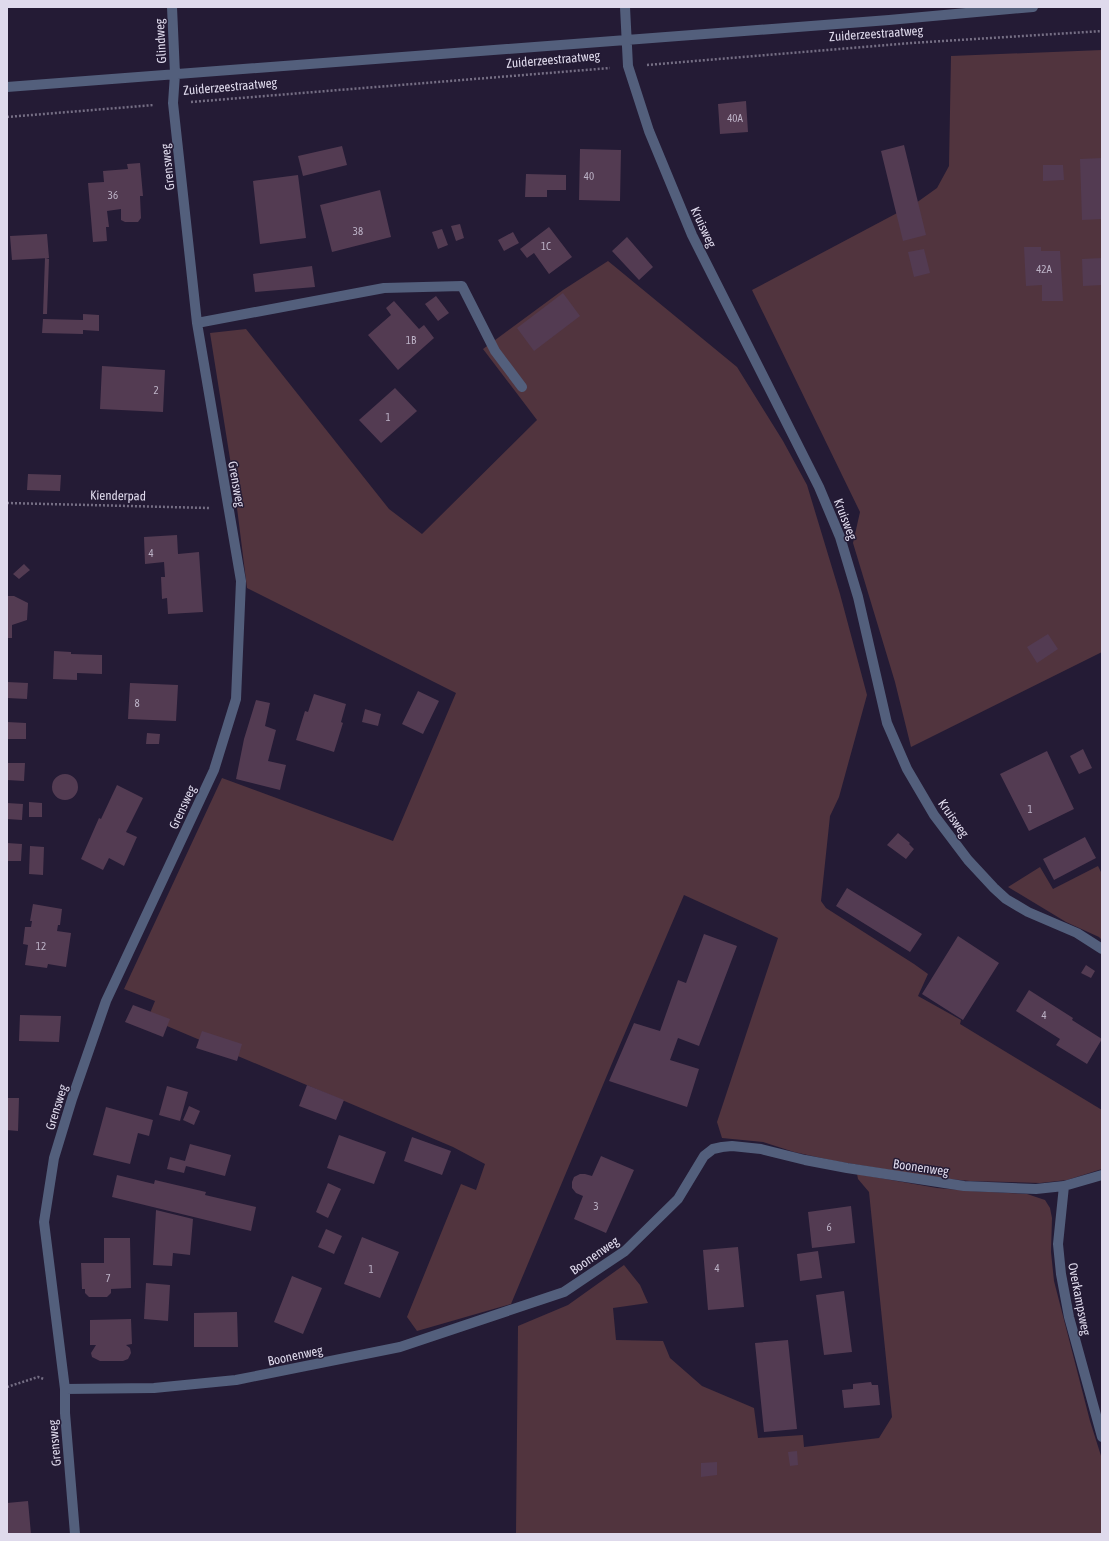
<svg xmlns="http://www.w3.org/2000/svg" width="1109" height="1541" viewBox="0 0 1109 1541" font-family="'Asap Condensed',sans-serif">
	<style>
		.green { fill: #51343e }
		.building { fill: #533b52 }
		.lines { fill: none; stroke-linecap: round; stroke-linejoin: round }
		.path { stroke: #756e84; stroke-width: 2.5; stroke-dasharray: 2 2; stroke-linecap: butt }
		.minor { stroke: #535f7c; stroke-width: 10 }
		.labels { text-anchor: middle; stroke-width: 3; stroke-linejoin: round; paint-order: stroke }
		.number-label { font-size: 11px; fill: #bcb2c6 }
		.street-label { font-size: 13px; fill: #dfdaec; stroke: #241b35 }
	</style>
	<rect width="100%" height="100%" fill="#241b35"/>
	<path class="green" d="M 1102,50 L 1102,652 L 911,747 L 895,682 L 853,543 L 860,512 L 752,290 L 916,203 L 937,188 L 949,166 L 951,56 Z
		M 608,261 L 737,367 L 783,441 L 807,485 L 840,594 L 867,695 L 839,797 L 830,816 L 821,901 L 826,908 L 914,964 L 928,974 L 918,996 L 961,1020 L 960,1024 L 1102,1110 L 1102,1169 L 1067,1180 L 1040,1183 L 970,1181 L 939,1178 L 835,1161 L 794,1152 L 763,1142 L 722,1138 L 717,1122 L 778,938 L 684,895 L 613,1061 L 511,1304 L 417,1331 L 407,1317 L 461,1184 L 476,1190 L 485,1164 L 453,1147 L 148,1018 L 155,1001 L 124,989 L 222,778 L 393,841 L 456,693 L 247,588 L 234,484 L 210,333 L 246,329 L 389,509 L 422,534 L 537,420 L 483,349 L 563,290 Z
		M 1098,866 L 1102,874 L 1102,940 L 1099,937 L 1066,922 L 1008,887 L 1040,867 L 1053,889 Z
		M 857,1174 L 937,1188 L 971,1191 L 1027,1194 L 1045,1200 L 1050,1208 L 1052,1218 L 1051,1252 L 1054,1281 L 1090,1421 L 1102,1459 L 1102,1534 L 516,1534 L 518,1326 L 568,1305 L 624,1265 L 640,1285 L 648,1303 L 613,1308 L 616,1340 L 663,1341 L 670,1358 L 702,1386 L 754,1408 L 758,1438 L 803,1435 L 804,1447 L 879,1438 L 892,1417 L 869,1192 L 858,1179 Z"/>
	<path class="building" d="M 746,101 L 748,132 L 720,134 L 718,104 Z
		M 904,145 L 926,235 L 903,241 L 881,151 Z
		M 342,146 L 347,165 L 303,176 L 298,156 Z
		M 580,149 L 621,150 L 620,201 L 579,200 Z
		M 1102,158 L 1102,219 L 1082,220 L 1080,159 Z
		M 140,163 L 143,196 L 140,196 L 141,218 L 138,222 L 125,222 L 121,220 L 121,209 L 107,211 L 109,227 L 106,227 L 107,241 L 93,242 L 88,183 L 104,182 L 103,171 L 128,169 L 127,164 Z
		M 1043,165 L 1063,165 L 1064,180 L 1043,181 Z
		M 526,174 L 566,175 L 566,190 L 547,190 L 547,197 L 525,197 Z
		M 298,175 L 306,238 L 260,244 L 253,181 Z
		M 380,190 L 391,237 L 332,252 L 320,205 Z
		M 460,224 L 464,238 L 456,241 L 451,226 Z
		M 549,227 L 572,257 L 549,274 L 534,253 L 527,258 L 520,249 Z
		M 442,229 L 448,245 L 438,249 L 432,232 Z
		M 513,232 L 519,243 L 504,251 L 498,240 Z
		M 47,234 L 49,258 L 12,260 L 10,236 Z
		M 627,237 L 653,267 L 639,280 L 612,251 Z
		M 1024,247 L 1041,247 L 1041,251 L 1060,251 L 1063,301 L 1042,301 L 1042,285 L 1026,286 Z
		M 924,249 L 930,273 L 914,277 L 908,252 Z
		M 45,258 L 49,259 L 47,314 L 43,314 Z
		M 1102,258 L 1102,285 L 1083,286 L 1082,259 Z
		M 312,266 L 315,287 L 255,292 L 253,274 Z
		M 563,293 L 580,316 L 534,351 L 517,328 Z
		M 436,296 L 449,313 L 438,321 L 425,304 Z
		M 394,301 L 419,329 L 424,325 L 434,338 L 398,370 L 368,335 L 391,315 L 386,308 Z
		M 83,314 L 99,315 L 99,331 L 83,330 L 83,334 L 42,333 L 43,319 L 83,320 Z
		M 102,366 L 165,370 L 163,412 L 100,409 Z
		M 395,388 L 417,411 L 381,443 L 359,420 Z
		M 28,474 L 61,475 L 60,491 L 27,490 Z
		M 177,535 L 178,554 L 199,552 L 203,612 L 168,614 L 167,598 L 162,599 L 161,577 L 165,577 L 164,562 L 145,564 L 144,537 Z
		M 24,564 L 30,570 L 19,579 L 13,574 Z
		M 7,596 L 14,596 L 28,603 L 27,620 L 12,625 L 12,638 L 7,638 Z
		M 1048,634 L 1058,649 L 1037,663 L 1027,647 Z
		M 54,651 L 71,652 L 71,654 L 102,655 L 102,674 L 77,673 L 77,680 L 53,679 Z
		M 7,682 L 28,683 L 27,699 L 7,698 Z
		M 130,683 L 178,685 L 176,721 L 128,719 Z
		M 418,691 L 439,701 L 423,734 L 402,724 Z
		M 314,694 L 346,704 L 341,722 L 343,723 L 334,752 L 296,740 L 305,711 L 308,712 Z
		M 256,700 L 270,703 L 265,726 L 276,730 L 268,761 L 286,765 L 280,790 L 236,779 L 244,739 Z
		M 365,709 L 381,714 L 378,726 L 362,722 Z
		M 7,722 L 26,723 L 26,739 L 7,739 Z
		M 147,733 L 160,734 L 159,744 L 146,744 Z
		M 1083,749 L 1092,768 L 1079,774 L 1070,756 Z
		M 1047,751 L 1074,809 L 1029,831 L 1000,774 Z
		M 7,763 L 25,763 L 24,781 L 7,780 Z
		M52 787a13 13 0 1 1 26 0a13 13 0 1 1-26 0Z
		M 117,785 L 143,798 L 126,832 L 137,837 L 124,866 L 109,858 L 103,870 L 81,859 L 99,818 L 101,819 Z
		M 29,802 L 42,803 L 42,817 L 29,817 Z
		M 7,803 L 23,804 L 22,820 L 7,819 Z
		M 898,833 L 910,843 L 909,844 L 914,849 L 906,859 L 887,845 Z
		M 1085,837 L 1096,858 L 1054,880 L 1043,859 Z
		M 7,843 L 22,844 L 21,861 L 7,861 Z
		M 30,846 L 44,847 L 43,875 L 29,874 Z
		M 847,888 L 922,934 L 910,952 L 836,906 Z
		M 33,904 L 62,909 L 60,925 L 58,925 L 57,931 L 71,933 L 66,967 L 48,964 L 47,968 L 25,965 L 28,945 L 23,944 L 25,927 L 31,927 L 32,921 L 30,921 Z
		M 704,934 L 737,946 L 699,1046 L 678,1038 L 670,1060 L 699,1069 L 687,1107 L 609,1081 L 634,1023 L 660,1031 L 678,980 L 686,983 Z
		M 958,936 L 999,963 L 963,1020 L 922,994 Z
		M 1086,965 L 1095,971 L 1091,978 L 1081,973 Z
		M 1029,990 L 1073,1018 L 1072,1020 L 1102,1039 L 1087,1064 L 1056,1045 L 1060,1039 L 1016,1011 Z
		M 133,1005 L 170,1019 L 163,1037 L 125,1022 Z
		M 20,1015 L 61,1016 L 59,1042 L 19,1041 Z
		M 202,1031 L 242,1044 L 237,1061 L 196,1048 Z
		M 307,1085 L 344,1100 L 336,1120 L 299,1106 Z
		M 167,1086 L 188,1092 L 180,1121 L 159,1115 Z
		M 7,1098 L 19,1098 L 18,1131 L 7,1130 Z
		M 189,1106 L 200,1111 L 194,1125 L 183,1120 Z
		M 106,1107 L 153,1120 L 149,1136 L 138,1133 L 130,1164 L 93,1155 Z
		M 339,1135 L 386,1152 L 374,1184 L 327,1168 Z
		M 412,1137 L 451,1151 L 442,1175 L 404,1161 Z
		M 190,1144 L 231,1155 L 225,1176 L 186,1166 L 184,1173 L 167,1169 L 170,1157 L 185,1161 Z
		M 601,1156 L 634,1170 L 606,1233 L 574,1219 L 583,1196 L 576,1193 L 572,1188 L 572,1182 L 574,1177 L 580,1174 L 585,1174 L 592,1176 Z
		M 117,1175 L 154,1184 L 155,1180 L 206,1192 L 205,1195 L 256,1207 L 251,1231 L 112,1197 Z
		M 328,1183 L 341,1189 L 328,1218 L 316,1212 Z
		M 851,1206 L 855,1243 L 812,1248 L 808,1212 Z
		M 156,1210 L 193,1219 L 190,1255 L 173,1253 L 172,1266 L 153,1265 Z
		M 326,1229 L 342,1236 L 334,1254 L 318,1247 Z
		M 362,1237 L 399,1252 L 380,1298 L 344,1284 Z
		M 104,1238 L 130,1238 L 131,1288 L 111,1289 L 111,1293 L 107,1297 L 89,1297 L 85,1293 L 85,1289 L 82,1289 L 81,1263 L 104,1263 Z
		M 738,1247 L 744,1307 L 708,1310 L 703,1250 Z
		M 818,1251 L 822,1278 L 800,1281 L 797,1254 Z
		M 292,1276 L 322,1288 L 303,1334 L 274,1322 Z
		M 146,1283 L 170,1285 L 168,1321 L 144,1319 Z
		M 844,1291 L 852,1352 L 824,1355 L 816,1295 Z
		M 237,1312 L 238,1347 L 194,1347 L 194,1313 Z
		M 131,1319 L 132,1344 L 126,1345 L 130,1348 L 131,1353 L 128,1359 L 123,1361 L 100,1361 L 92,1357 L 91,1353 L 96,1345 L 90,1345 L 90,1320 Z
		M 788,1340 L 797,1429 L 764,1432 L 755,1343 Z
		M 871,1382 L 872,1385 L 878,1385 L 880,1405 L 844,1408 L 842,1390 L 853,1389 L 853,1384 Z
		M 797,1451 L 798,1465 L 790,1466 L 788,1452 Z
		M 717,1462 L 717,1475 L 701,1477 L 701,1463 Z
		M 28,1501 L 31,1534 L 7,1534 L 7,1503 Z"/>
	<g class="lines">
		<path class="path" d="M 647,65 L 911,43 L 1102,31
			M 191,102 L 610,68
			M 7,117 L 154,105
			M 7,503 L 210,508
			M 7,1387 L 38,1377 L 44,1379"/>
		<path class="minor" d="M 625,7 L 628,66 L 649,131 L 692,235 L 819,487 L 840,537 L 858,597 L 887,723 L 907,769 L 934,815 L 968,860 L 994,888 L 1006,899 L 1028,912 L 1077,933 L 1102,949
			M 7,87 L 889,20 L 1033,7
			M 197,323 L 384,288 L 462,286 L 495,351 L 522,387
			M 1064,1186 L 1058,1244 L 1061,1274 L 1069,1317 L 1102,1437
			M 65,1389 L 154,1388 L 236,1380 L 400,1347 L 564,1292 L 625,1251 L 678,1199 L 704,1156 L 713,1149 L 722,1147 L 732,1146 L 761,1149 L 805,1160 L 847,1168 L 964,1186 L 1036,1189 L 1064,1186 L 1102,1175
			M 75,1534 L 65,1413 L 65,1389 L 44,1222 L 54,1158 L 72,1099 L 106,1001 L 214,770 L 236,699 L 241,581 L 197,323 L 173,103 L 175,74 L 172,7"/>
	</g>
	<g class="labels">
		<g class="number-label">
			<text x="735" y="122">40A</text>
			<text x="589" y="180">40</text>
			<text x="113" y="199">36</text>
			<text x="358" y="235">38</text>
			<text x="546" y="250">1C</text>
			<text x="1044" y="273">42A</text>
			<text x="411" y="344">1B</text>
			<text x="156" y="394">2</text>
			<text x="388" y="421">1</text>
			<text x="151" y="557">4</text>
			<text x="137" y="707">8</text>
			<text x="1030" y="813">1</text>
			<text x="41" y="950">12</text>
			<text x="1044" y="1019">4</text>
			<text x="596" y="1210">3</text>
			<text x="829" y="1231">6</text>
			<text x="717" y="1272">4</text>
			<text x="371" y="1273">1</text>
			<text x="108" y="1282">7</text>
		</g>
		<g class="street-label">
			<text transform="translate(876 33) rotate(-4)" y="5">Zuiderzeestraatweg</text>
			<text transform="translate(160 41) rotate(-93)" y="5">Glindweg</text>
			<text transform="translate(553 59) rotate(-5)" y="5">Zuiderzeestraatweg</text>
			<text transform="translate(230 86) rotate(-5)" y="5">Zuiderzeestraatweg</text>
			<text transform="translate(167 167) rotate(-96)" y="5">Grensweg</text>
			<text transform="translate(704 227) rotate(65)" y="5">Kruisweg</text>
			<text transform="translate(237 484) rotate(80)" y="5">Grensweg</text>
			<text transform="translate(118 495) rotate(1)" y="5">Kienderpad</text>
			<text transform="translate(846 519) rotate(69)" y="5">Kruisweg</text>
			<text transform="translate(182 807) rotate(-65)" y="5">Grensweg</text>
			<text transform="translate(954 818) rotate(55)" y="5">Kruisweg</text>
			<text transform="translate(56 1107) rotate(-73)" y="5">Grensweg</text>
			<text transform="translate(921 1167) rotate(8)" y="5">Boonenweg</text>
			<text transform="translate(594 1255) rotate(-35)" y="5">Boonenweg</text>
			<text transform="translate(1080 1299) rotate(79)" y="5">Overkampsweg</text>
			<text transform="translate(295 1355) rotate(-12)" y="5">Boonenweg</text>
			<text transform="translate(54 1443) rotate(-95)" y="5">Grensweg</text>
		</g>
	</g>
	<rect width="1109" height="1541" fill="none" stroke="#dfdaec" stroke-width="16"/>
</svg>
